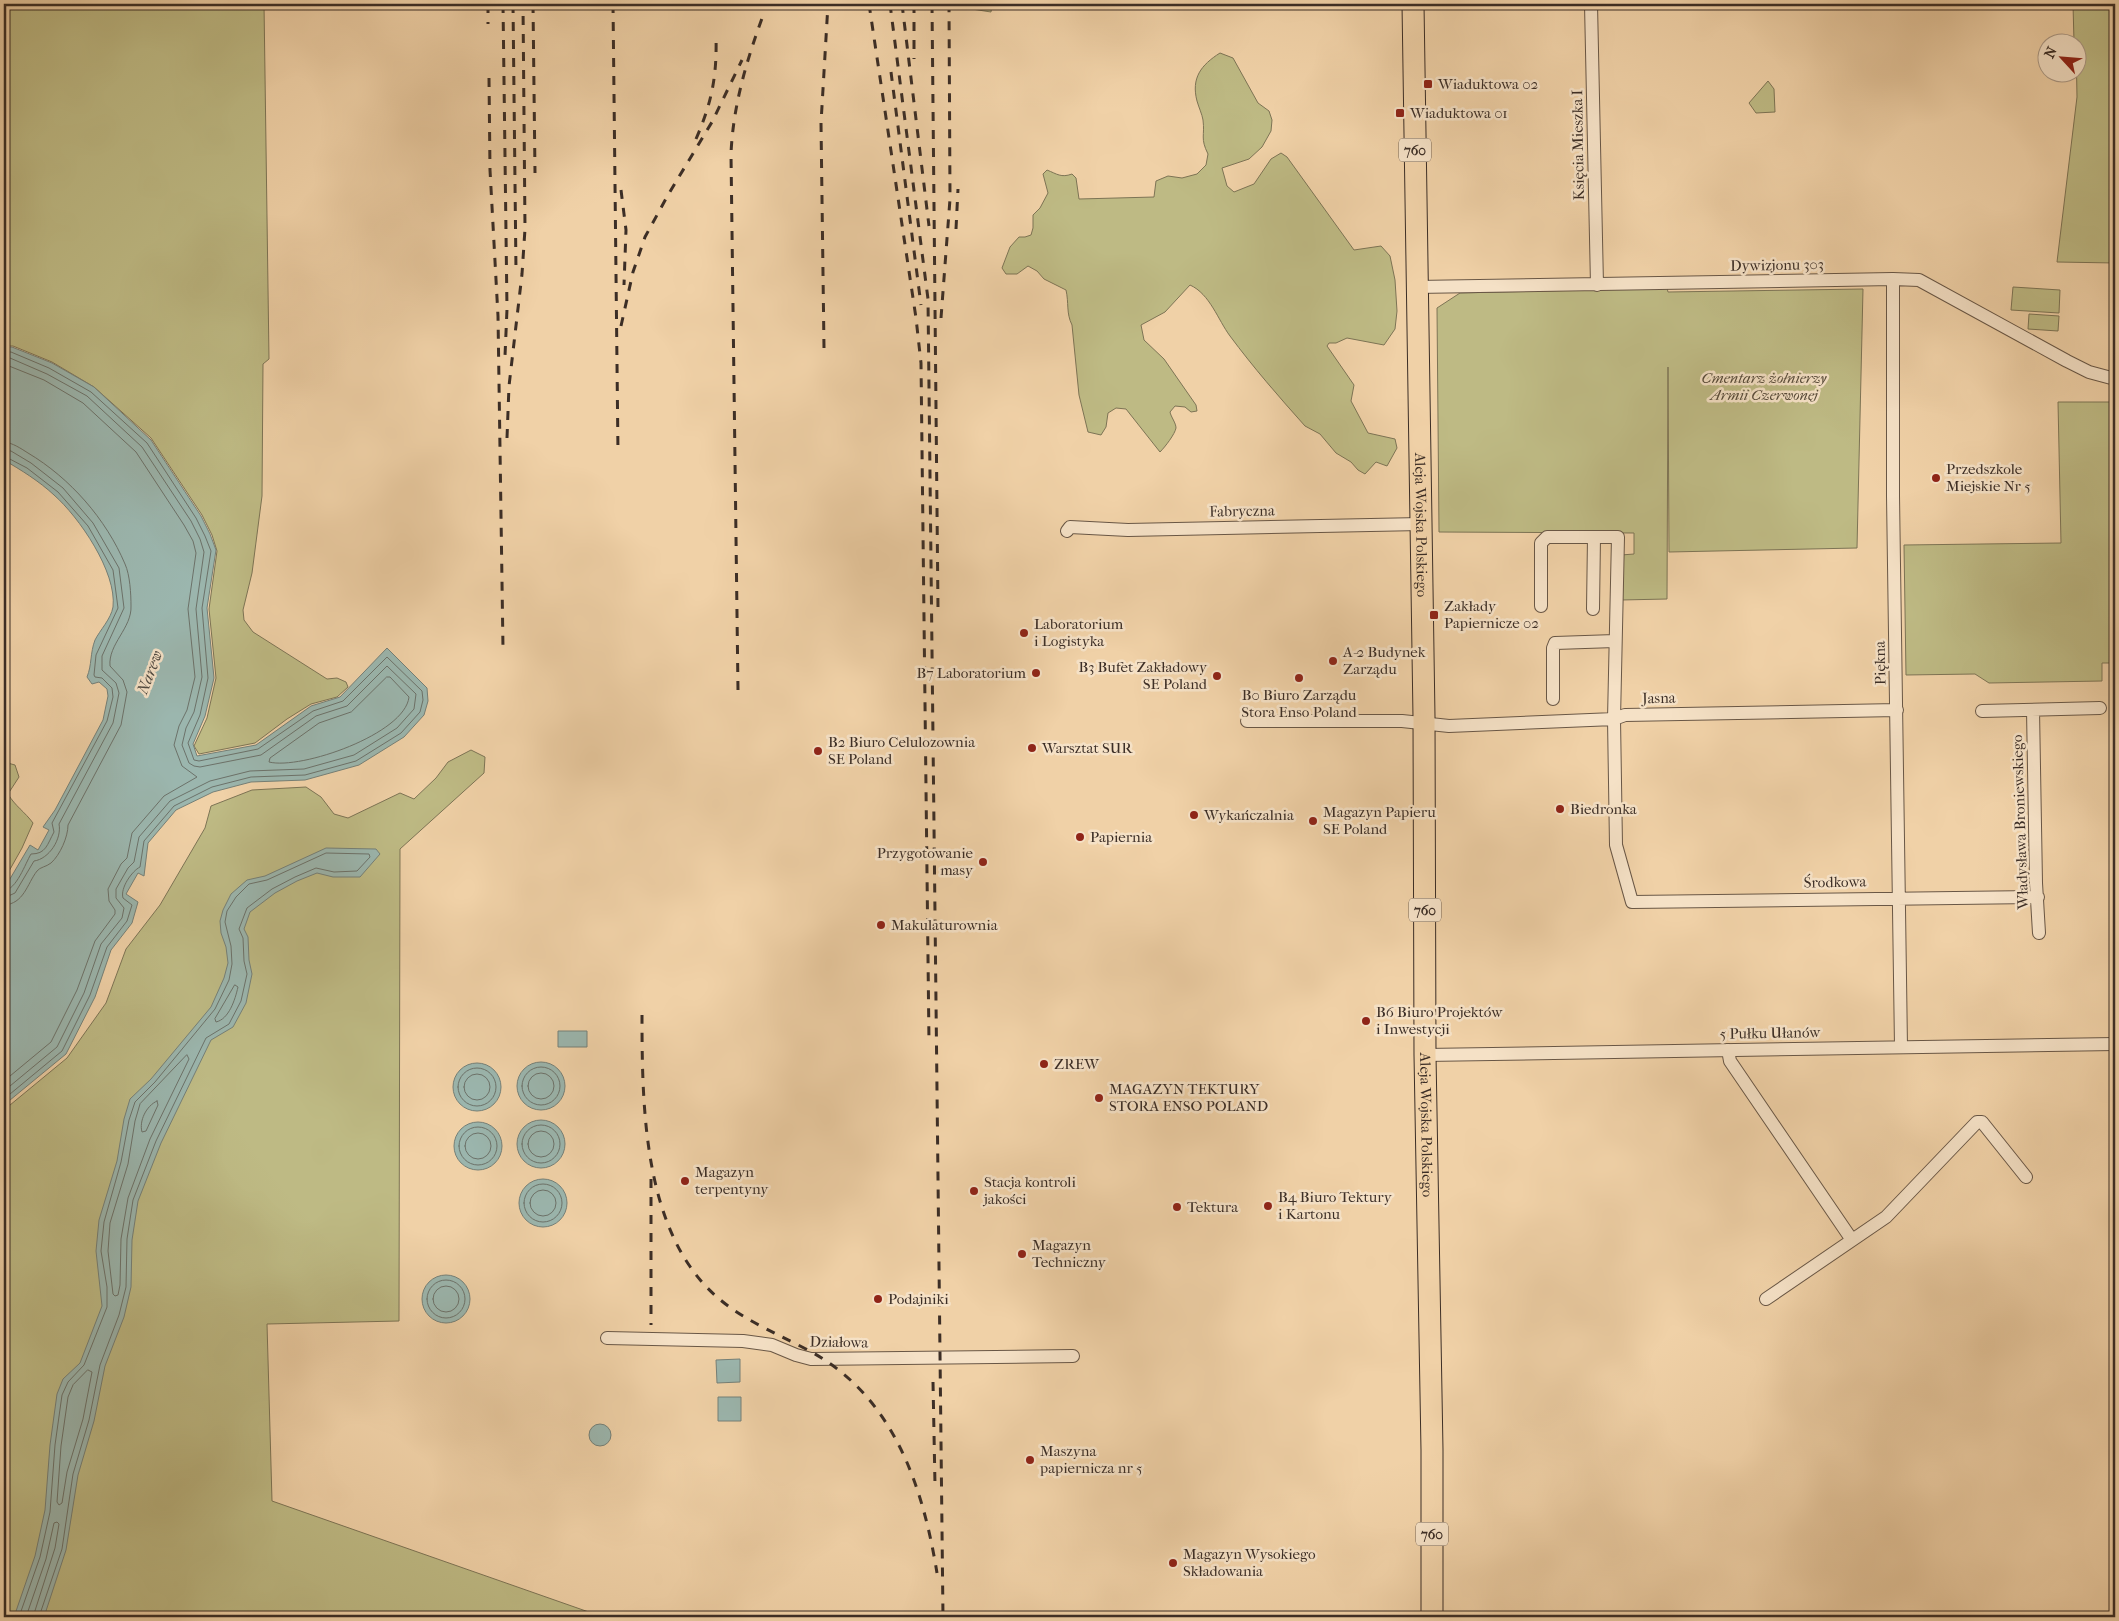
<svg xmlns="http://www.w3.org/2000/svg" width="2119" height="1621" viewBox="0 0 2119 1621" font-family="'IM FELL French Canon',serif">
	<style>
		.green { fill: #beba84; stroke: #7d7455 }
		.water { fill: #9bb6ae; stroke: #758078 }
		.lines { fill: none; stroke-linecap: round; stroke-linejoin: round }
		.shore { stroke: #6c726a; stroke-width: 1 }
		.minor-casing { stroke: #695746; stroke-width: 14 }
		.primary-casing { stroke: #3c2e26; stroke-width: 23 }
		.minor { stroke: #f5e1c6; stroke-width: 12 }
		.primary { stroke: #f0d1a7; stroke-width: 21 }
		.rail { stroke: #3c2e26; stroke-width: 3; stroke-dasharray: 9 9; stroke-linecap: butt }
		.poi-dot { fill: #8f2418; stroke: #f5e1c6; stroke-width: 2 }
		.labels { text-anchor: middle; stroke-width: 5; stroke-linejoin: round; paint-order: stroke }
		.shield { fill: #f5e1c6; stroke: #746456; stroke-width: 1 }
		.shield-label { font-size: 14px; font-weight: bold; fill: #3c2e26 }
		.poi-label { font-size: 15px; fill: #3c2e26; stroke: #f5e1c6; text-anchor: start }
		.street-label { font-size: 15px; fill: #3c2e26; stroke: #f5e1c6 }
		.park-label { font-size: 15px; font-style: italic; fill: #564a39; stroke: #f5e1c6 }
		.water-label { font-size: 16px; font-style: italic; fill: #4f4941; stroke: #f5e1c6 }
	</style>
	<rect width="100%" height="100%" fill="#f0d1a7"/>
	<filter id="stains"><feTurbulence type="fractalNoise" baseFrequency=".004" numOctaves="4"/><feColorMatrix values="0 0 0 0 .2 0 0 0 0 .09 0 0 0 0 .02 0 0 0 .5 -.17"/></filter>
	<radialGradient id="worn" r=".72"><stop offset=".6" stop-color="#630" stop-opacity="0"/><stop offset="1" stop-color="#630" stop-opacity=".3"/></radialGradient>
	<path class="green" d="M 4,4 L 264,4 L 269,359 L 263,364 L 262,496 L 252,573 L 243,610 L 244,620 L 253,632 L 327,679 L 337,678 L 346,682 L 348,687 L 337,697 L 311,704 L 287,719 L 255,743 L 199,754 L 194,746 L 207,718 L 216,678 L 209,609 L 217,551 L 212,535 L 202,515 L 151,438 L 94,387 L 52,362 L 13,346 L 4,346 Z
		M 959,4 L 992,4 L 991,12 L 959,7 Z
		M 2073,4 L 2115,4 L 2115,263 L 2057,262 L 2077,97 L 2076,42 L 2074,42 Z
		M 1220,53 L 1233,58 L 1258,103 L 1269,111 L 1272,120 L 1271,131 L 1262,147 L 1249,159 L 1222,168 L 1227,186 L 1234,192 L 1254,184 L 1271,159 L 1281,153 L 1287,157 L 1354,250 L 1381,246 L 1390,256 L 1395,280 L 1397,311 L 1395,329 L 1384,345 L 1347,338 L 1336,343 L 1329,343 L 1327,346 L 1354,385 L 1351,401 L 1368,433 L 1395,439 L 1397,448 L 1387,466 L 1376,462 L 1365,474 L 1358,470 L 1351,462 L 1336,453 L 1320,434 L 1305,426 C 1279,397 1253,367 1230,336 C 1218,320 1210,294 1190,285 L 1165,312 L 1141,325 L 1144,340 L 1164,359 L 1196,405 L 1197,411 L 1191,412 L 1185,407 L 1175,406 L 1170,412 C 1171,417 1176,423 1176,428 C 1175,434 1165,447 1160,452 L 1126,409 L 1116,408 L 1108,413 L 1106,427 L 1101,435 L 1088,432 L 1079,395 L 1072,325 C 1066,313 1069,303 1066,290 L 1044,279 L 1037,271 L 1028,266 L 1017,274 L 1006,274 L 1002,268 L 1010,247 L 1019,237 L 1025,237 L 1031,235 L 1033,228 L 1033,215 L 1040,208 L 1048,193 L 1043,174 L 1047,170 C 1057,174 1061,178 1072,174 L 1076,178 L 1079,199 L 1154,197 L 1156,181 L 1168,176 L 1182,178 L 1197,174 L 1206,165 L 1208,154 C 1200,138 1205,136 1203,120 C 1202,114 1199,108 1197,101 C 1191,78 1201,65 1220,53 Z
		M 1768,81 L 1774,89 L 1775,112 L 1756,113 L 1749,103 Z
		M 2013,287 L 2060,290 L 2059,313 L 2011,310 Z
		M 1667,288 L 1668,292 L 1863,289 L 1857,548 L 1669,552 L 1668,367 L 1667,599 L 1621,600 L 1621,555 L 1634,554 L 1634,533 L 1439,532 L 1437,308 L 1460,293 Z
		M 2029,314 L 2059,316 L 2058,331 L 2028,329 Z
		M 2058,402 L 2115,402 L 2115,663 L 2102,663 L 2102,681 L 1989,683 L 1975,674 L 1906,675 L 1904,545 L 2061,543 Z
		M 471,750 L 485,757 L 484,773 L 400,849 L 399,1321 L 267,1324 L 272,1501 L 603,1617 L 4,1617 L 4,1110 L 67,1058 L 106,1003 L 126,949 L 160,905 L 205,828 L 211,806 L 252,790 L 306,787 L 321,797 L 334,814 L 348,818 L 400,793 L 414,799 L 436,778 L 448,762 Z
		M 4,762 L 15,765 L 19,777 L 8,794 C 15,806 25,812 33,823 L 22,848 L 4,880 Z"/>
	<path class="water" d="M 4,347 L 12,347 L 52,363 L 94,387 L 151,440 L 201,516 L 210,534 L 216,550 L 207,608 L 214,678 L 205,716 L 193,744 L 197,756 L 256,745 L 311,706 L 340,697 L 387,648 L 427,688 L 428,701 L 424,715 L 404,737 L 359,765 L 305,780 L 251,782 L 213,792 L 176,810 L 148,843 L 144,876 L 138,873 L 126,894 L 138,902 L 132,923 L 111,950 L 95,997 L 66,1054 L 4,1105 L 4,889 L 30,845 L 38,850 L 49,830 L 43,827 L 55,810 L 103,720 L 108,696 L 107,689 L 99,682 L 92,684 L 87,677 C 92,665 90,653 95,640 C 100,630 111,619 113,607 C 117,572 79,517 54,495 C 39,481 21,470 4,460 Z
		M 326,848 L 376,849 L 380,854 L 360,877 L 333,877 L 317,873 L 297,881 L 275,893 L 250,912 L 244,929 L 248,937 L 249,960 L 252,974 L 246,1003 L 233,1027 L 211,1040 L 161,1143 L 138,1201 L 132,1240 L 131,1287 L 124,1317 L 105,1366 L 94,1421 L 78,1475 L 66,1550 L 44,1617 L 14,1617 L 35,1556 L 45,1510 L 50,1445 L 57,1394 L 63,1379 L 80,1363 L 102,1306 L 96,1251 L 99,1220 L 117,1161 L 124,1119 L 130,1099 L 151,1079 L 211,1007 L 224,978 L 228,963 L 226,947 L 221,933 L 220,921 L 223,910 L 231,894 L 247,880 L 265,876 Z
		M 558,1031 L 587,1031 L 587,1047 L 558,1047 Z
		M517 1086a24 24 0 1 1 48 0a24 24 0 1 1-48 0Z
		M453 1087a24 24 0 1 1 48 0a24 24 0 1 1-48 0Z
		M517 1144a24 24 0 1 1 48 0a24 24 0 1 1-48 0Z
		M454 1146a24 24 0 1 1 48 0a24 24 0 1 1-48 0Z
		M519 1203a24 24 0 1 1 48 0a24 24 0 1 1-48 0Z
		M422 1299a24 24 0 1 1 48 0a24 24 0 1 1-48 0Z
		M 740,1359 L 740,1382 L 717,1383 L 716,1360 Z
		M 718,1397 L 741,1397 L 741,1421 L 718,1421 Z
		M589 1435a11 11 0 1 1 22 0a11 11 0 1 1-22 0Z"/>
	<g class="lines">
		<path class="shore" d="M 4,352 L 11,352 L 49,368 L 91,392 L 147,443 L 196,518 L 205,536 L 211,551 L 202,608 L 208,678 L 200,715 L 188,743 L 194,760 L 199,761 L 258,749 L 313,711 L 343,701 L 387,657 L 422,691 L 423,700 L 420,712 L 401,733 L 356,761 L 305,775 L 251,777 L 212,787 L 174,806 L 144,841 L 140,867 C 132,871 120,888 123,898 L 132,905 L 127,921 L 107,947 L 90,995 L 62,1051 L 4,1099
			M 4,358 L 10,358 L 47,374 L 87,396 L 142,447 L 191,521 L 200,539 L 204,552 L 196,609 L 202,677 L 194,712 L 186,728 L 182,745 L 189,763 L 194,766 L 200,767 L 261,755 L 316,716 L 347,706 L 387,666 L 416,694 L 414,709 L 397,728 L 354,755 L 304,769 L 250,771 L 210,781 L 170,801 L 139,837 L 134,862 L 128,868 L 116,889 L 116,898 L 124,908 L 122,918 L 101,944 L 84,993 L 57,1047 L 4,1091
			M 4,366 L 9,366 L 44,380 L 83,403 L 136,452 L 184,525 L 193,541 L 196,553 L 188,609 L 195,677 L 187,710 L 179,726 L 174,745 L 182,766 L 197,777 L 164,796 L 132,833 L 127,858 L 121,864 L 108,889 L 109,901 L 115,910 L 115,914 L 95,941 L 77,990 L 51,1042 L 4,1081
			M 4,442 C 13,443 20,448 28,453 C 70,478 106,519 125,564 C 130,575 131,594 131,606 C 132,628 108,644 110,666 L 123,680 L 127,692 L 121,725 L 68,825 C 68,837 60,855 51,863 C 46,867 40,867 37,871 C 27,884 24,904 4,905
			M 4,450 L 11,451 L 31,463 L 63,488 L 93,523 L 119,568 L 124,608 L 102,656 L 102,670 L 116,683 L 119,693 L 113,723 L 59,824 C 62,839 49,859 34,861 L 15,893 L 4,898
			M 4,456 L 27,468 L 58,492 L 88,526 L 113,570 L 118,608 L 96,655 L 94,675 L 95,677 L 102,678 L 112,688 L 113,697 L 107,721 L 52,823 L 54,832 C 47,845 46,854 31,854 C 25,864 17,889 4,891
			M 387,677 L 390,677 L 409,697 C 405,734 301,770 269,762 L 270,758 L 319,723 L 351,712 Z
			M 235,985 L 238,987 C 235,1000 229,1019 216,1022 L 215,1019 Z
			M 187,1055 L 189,1059 L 150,1139 L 128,1198 L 121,1239 L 120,1285 L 118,1295 L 115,1296 L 113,1294 L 108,1251 L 110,1223 L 128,1164 L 135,1121 L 140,1104 Z
			M522 1086a19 19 0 1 1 38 0a19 19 0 1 1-38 0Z
			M458 1087a19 19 0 1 1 38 0a19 19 0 1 1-38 0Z
			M528 1086a13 13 0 1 1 26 0a13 13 0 1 1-26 0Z
			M464 1087a13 13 0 1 1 26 0a13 13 0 1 1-26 0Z
			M 157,1101 L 158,1105 L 146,1131 L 142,1132 C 139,1121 146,1106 157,1101 Z
			M522 1144a19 19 0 1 1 38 0a19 19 0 1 1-38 0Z
			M459 1146a19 19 0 1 1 38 0a19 19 0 1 1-38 0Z
			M528 1144a13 13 0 1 1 26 0a13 13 0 1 1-26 0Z
			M465 1146a13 13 0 1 1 26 0a13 13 0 1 1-26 0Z
			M524 1203a19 19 0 1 1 38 0a19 19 0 1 1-38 0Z
			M530 1203a13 13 0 1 1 26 0a13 13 0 1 1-26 0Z
			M427 1299a19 19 0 1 1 38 0a19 19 0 1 1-38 0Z
			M433 1299a13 13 0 1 1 26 0a13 13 0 1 1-26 0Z
			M 88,1370 L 92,1372 L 83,1419 L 67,1472 L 62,1503 L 59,1505 L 57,1502 L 61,1446 L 68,1397 L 73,1385 Z
			M 19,1617 L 40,1557 L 50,1512 L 55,1445 L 62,1395 L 68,1382 L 84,1365 L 107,1307 L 107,1287 L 101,1251 L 104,1222 L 121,1162 L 129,1120 L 135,1102 L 155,1082 L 215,1009 L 229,980 L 232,964 L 231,946 L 225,922 L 227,911 L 236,897 L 249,884 L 267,880 L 326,853 L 369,854 L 370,857 L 357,871 L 334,872 L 316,868 L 295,877 L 272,889 L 247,908 L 239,929 L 243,938 L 244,961 L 247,974 L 241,1001 L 229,1024 L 206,1038 L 156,1141 L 133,1200 L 127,1239 L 126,1287 L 119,1315 L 100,1365 L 89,1420 L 73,1474 L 62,1549 L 39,1617
			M 26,1617 L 46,1559 L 54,1523 L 57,1522 L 59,1524 L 55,1548 L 33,1617"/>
		<defs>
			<path id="minor" d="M 1591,4 L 1597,285
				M 1893,279 L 1893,496 L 1901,1047
				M 1416,287 L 1893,279 L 1919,280 L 2067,361 L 2089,372 L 2115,379
				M 1067,531 L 1070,527 L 1128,530 L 1421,524
				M 1541,606 L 1541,543 L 1547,537 L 1618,537 L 1614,719 L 1616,845 L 1632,902 L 2038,897
				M 1593,609 L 1594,537
				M 1553,699 L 1553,648 L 1555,643 L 1615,641
				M 2033,710 L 2036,883 L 2039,933
				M 1982,711 L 2100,708
				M 1247,721 L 1402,721 L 1449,726 L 1614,719 L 1625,715 L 1897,710
				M 1728,1050 L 1730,1061 L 1852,1240
				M 1425,1055 L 2115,1044
				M 1766,1299 L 1886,1217 L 1977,1122 L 1982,1122 L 2026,1177
				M 607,1338 L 743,1341 L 772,1345 L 796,1355 L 811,1359 L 1073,1356"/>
			<g id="primary">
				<path id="s1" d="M 1413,4 L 1424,717 L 1425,1055 L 1432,1450 L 1432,1617"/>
			</g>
		</defs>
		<use href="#minor" class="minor-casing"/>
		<use href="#primary" class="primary-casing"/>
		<use href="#minor" class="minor"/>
		<use href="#primary" class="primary"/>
		<path class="rail" d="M 488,4 L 488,24
			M 503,4 L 507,309 L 505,356
			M 513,4 L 516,271
			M 533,4 L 535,173
			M 613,4 L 618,453
			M 869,4 L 916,318 L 921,363 L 929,1042
			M 890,4 L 928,299 L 943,1617
			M 902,4 L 929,226
			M 914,4 L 914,59
			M 932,4 L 938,609
			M 891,72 L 921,305
			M 489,78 L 490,170 L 498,316 L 503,648
			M 696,139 C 712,102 717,76 716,36
			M 621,190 L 626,230 L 624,285
			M 956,229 L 958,189
			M 941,318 L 950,199 L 949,4
			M 621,326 L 633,272 L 645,237 L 668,195 L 712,122 L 742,60
			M 824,348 L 821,123 L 828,4
			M 507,438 L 509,386 L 522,274 L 525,229 L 523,4
			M 738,690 L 731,154 C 733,105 747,59 764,13
			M 642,1015 C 642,1094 643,1197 689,1265 C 719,1310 758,1324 804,1348 C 891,1392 922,1481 937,1573
			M 651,1179 L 651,1325
			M 933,1382 L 935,1485"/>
	</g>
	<g class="poi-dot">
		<rect x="1423" y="79" width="10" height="10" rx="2.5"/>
		<rect x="1395" y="108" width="10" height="10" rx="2.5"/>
		<circle cx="1936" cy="478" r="5"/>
		<rect x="1429" y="610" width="10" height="10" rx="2.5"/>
		<circle cx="1024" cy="633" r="5"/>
		<circle cx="1333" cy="661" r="5"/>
		<circle cx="1036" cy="673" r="5"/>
		<circle cx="1217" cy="676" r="5"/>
		<circle cx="1299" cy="678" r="5"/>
		<circle cx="1032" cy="748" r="5"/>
		<circle cx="818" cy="751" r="5"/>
		<circle cx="1560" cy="809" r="5"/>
		<circle cx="1194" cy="815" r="5"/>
		<circle cx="1313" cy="821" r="5"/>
		<circle cx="1080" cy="837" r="5"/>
		<circle cx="983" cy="862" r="5"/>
		<circle cx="881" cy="925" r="5"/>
		<circle cx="1366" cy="1021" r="5"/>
		<circle cx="1044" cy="1064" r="5"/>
		<circle cx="1099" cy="1098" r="5"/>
		<circle cx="685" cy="1181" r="5"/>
		<circle cx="974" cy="1191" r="5"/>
		<circle cx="1268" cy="1206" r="5"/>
		<circle cx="1177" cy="1207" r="5"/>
		<circle cx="1022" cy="1254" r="5"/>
		<circle cx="878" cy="1299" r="5"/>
		<circle cx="1030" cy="1460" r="5"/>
		<circle cx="1173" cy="1563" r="5"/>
	</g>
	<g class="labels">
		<g class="shield">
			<rect x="1399" y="138.5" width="32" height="23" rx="4"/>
			<rect x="1409" y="898.5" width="32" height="23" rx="4"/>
			<rect x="1416" y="1522.5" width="32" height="23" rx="4"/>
		</g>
		<g class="shield-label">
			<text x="1415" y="155">760</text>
			<text x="1425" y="915">760</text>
			<text x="1432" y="1539">760</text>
		</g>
		<g class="poi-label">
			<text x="1438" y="89">Wiaduktowa 02</text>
			<text x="1410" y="118">Wiaduktowa 01</text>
			<text x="1946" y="474">Przedszkole<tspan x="1946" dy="17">Miejskie Nr 5</tspan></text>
			<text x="1444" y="611">Zakłady<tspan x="1444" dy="17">Papiernicze 02</tspan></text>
			<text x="1034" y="629">Laboratorium<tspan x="1034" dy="17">i Logistyka</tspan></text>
			<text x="1343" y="657">A-2 Budynek<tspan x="1343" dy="17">Zarządu</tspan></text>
			<text x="1207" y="672" text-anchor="end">B3 Bufet Zakładowy<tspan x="1207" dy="17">SE Poland</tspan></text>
			<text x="1026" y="678" text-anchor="end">B7 Laboratorium</text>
			<text x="1299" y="700" text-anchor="middle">B0 Biuro Zarządu<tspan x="1299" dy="17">Stora Enso Poland</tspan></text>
			<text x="828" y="747">B2 Biuro Celulozownia<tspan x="828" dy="17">SE Poland</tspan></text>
			<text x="1042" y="753">Warsztat SUR</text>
			<text x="1570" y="814">Biedronka</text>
			<text x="1323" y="817">Magazyn Papieru<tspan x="1323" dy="17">SE Poland</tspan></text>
			<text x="1204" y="820">Wykańczalnia</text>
			<text x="1090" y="842">Papiernia</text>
			<text x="973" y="858" text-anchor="end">Przygotowanie<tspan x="973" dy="17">masy</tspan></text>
			<text x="891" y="930">Makulaturownia</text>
			<text x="1376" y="1017">B6 Biuro Projektów<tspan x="1376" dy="17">i Inwestycji</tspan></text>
			<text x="1054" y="1069">ZREW</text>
			<text x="1109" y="1094">MAGAZYN TEKTURY<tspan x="1109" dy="17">STORA ENSO POLAND</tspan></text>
			<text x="695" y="1177">Magazyn<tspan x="695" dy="17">terpentyny</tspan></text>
			<text x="984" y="1187">Stacja kontroli<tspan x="984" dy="17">jakości</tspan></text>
			<text x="1278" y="1202">B4 Biuro Tektury<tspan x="1278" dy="17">i Kartonu</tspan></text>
			<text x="1187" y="1212">Tektura</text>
			<text x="1032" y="1250">Magazyn<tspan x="1032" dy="17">Techniczny</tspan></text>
			<text x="888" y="1304">Podajniki</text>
			<text x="1040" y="1456">Maszyna<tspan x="1040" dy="17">papiernicza nr 5</tspan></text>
			<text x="1183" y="1559">Magazyn Wysokiego<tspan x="1183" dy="17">Składowania</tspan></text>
		</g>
		<g class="street-label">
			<text transform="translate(1578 145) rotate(-91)" y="5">Księcia Mieszka I</text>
			<text transform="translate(1777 265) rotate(-1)" y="5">Dywizjonu 303</text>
			<text transform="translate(1242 511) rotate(-1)" y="5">Fabryczna</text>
			<text dy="5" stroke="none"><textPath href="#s1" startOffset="521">Aleja Wojska Polskiego</textPath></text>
			<text transform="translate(1880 663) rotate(-91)" y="5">Piękna</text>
			<text transform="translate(1659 698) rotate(-1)" y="5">Jasna</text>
			<text transform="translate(2020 822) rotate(-92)" y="5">Władysława Broniewskiego</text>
			<text transform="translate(1835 882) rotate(-1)" y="5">Środkowa</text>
			<text transform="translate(1770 1033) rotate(-1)" y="5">5 Pułku Ułanów</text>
			<text dy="5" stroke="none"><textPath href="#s1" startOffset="1121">Aleja Wojska Polskiego</textPath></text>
			<text transform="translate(839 1342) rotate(1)" y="5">Działowa</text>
		</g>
		<g class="park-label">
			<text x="1764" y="383">Cmentarz żołnierzy<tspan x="1764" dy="17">Armii Czerwonej</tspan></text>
		</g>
		<g class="water-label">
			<text transform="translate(149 672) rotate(-69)" y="6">Narew</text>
		</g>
	</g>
	<rect width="2119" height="1621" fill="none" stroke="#f0d1a7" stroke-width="20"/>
	<rect x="5" y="5" width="2109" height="1611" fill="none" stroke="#3c2e26" stroke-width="2.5"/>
	<rect x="10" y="10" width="2099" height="1601" fill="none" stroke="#3c2e26"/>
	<g transform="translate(2062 58) rotate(296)"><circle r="24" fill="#f5e1c6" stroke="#ab9986"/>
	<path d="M0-4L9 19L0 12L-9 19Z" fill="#8f2418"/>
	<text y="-8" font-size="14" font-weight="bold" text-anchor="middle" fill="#3c2e26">N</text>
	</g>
	<rect width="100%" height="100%" filter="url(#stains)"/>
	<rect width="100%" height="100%" fill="url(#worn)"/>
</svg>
